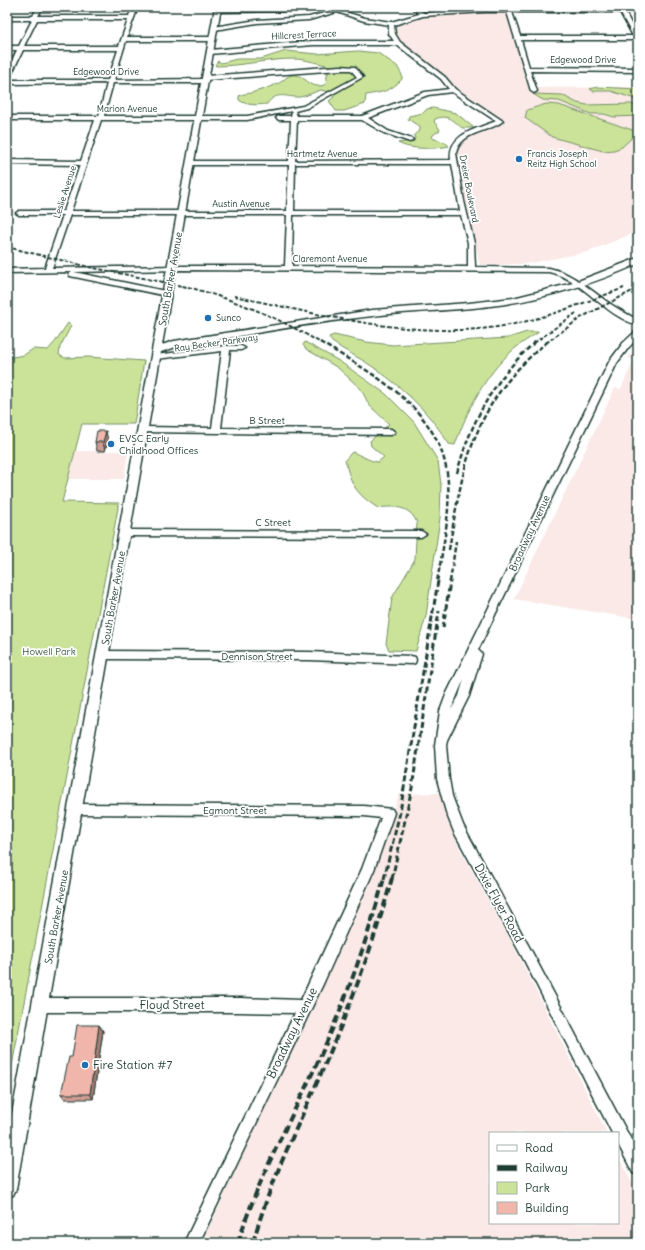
<svg xmlns="http://www.w3.org/2000/svg" width="645" height="1250" viewBox="0 0 645 1250" font-family="Delius,sans-serif">
	<style>
		.built { fill: #fae9e6 }
		.green { fill: #cbe399; stroke: #759066 }
		.lines { fill: none; stroke-linecap: round; stroke-linejoin: round }
		.minor-casing { stroke: #1f3d34; stroke-width: 3 }
		.major-casing { stroke: #1f3d34; stroke-width: 3 }
		.minor { fill: #fff; fill-rule: evenodd }
		.major { fill: #fff; fill-rule: evenodd }
		.rail-far3 { stroke: #1f3d34; stroke-width: 2; stroke-dasharray: 4 2; stroke-linecap: butt }
		.rail-far2 { stroke: #1f3d34; stroke-width: 2.5; stroke-dasharray: 5 2.5; stroke-linecap: butt }
		.rail-far1 { stroke: #1f3d34; stroke-width: 3; stroke-dasharray: 6 3; stroke-linecap: butt }
		.rail { stroke: #1f3d34; stroke-width: 4; stroke-dasharray: 8 4; stroke-linecap: butt }
		.wall { fill: #ce9c93; stroke: #1f3d34 }
		.shaded-wall { fill: #a87f78; stroke: #1f3d34 }
		.building { fill: #f0b5ab; stroke: #1f3d34 }
		.poi-dot { fill: #1f6fb2; stroke: #fff; stroke-width: 1.5 }
		.labels { text-anchor: middle; stroke-width: 3.5; stroke-linejoin: round; paint-order: stroke }
		.far-street-label { font-size: 9px; fill: #1f3d34; stroke: #fff }
		.far-poi-label { font-size: 9px; fill: #1f3d34; stroke: #fff; text-anchor: start }
		.street-label { font-size: 10px; fill: #1f3d34; stroke: #fff }
		.poi-label { font-size: 10px; fill: #1f3d34; stroke: #fff; text-anchor: start }
		.park-label { font-size: 10px; fill: #415e48; stroke: #fff }
		.near-street-label { font-size: 12px; fill: #1f3d34; stroke: #fff }
		.near-poi-label { font-size: 12px; fill: #1f3d34; stroke: #fff; text-anchor: start }
	</style>
	<rect width="100%" height="100%" fill="#fff"/>
	<filter id="ink" filterUnits="userSpaceOnUse"><feTurbulence type="fractalNoise" baseFrequency=".025" numOctaves="2"/><feDisplacementMap in="SourceGraphic" scale="8" xChannelSelector="R" yChannelSelector="G"/><feConvolveMatrix kernelMatrix="1 2 1 2 8 2 1 2 1" color-interpolation-filters="sRGB"/></filter>
	<g filter="url(#ink)">
		<path class="built" d="M 505,11 L 528,88 L 638,87 L 638,231 L 636,232 L 588,252 L 525,264 L 480,265 L 467,210 L 457,153 L 463,141 L 484,130 L 507,122 L 457,88 L 444,75 L 404,44 L 396,35 L 395,25 L 422,17 Z
			M 638,343 L 638,619 L 514,599 L 615,388 L 621,389 L 634,360 L 628,358 Z
			M 75,451 L 128,451 L 124,479 L 67,479 Z
			M 439,793 L 446,816 L 459,847 L 513,945 L 607,1133 L 490,1133 L 490,1223 L 618,1223 L 618,1155 L 638,1195 L 638,1243 L 201,1243 L 222,1200 L 374,870 L 399,794 Z"/>
		<path class="green" d="M 286,51 L 317,54 L 358,51 L 378,53 L 397,66 L 402,75 L 402,79 C 390,92 382,92 366,95 L 365,104 L 344,111 L 336,111 L 329,101 L 334,97 L 328,92 L 321,90 C 314,92 307,96 300,97 C 287,98 277,90 267,104 C 258,105 247,106 239,100 L 239,96 C 244,93 249,94 254,92 C 262,90 270,87 277,84 C 285,81 286,74 296,75 C 306,77 309,87 320,86 C 330,85 325,79 328,72 L 334,70 L 334,69 L 331,66 C 319,64 306,59 294,59 C 268,59 242,66 216,66 L 215,65 L 218,61 L 221,63 L 237,59 L 261,59 Z
			M 598,87 L 638,89 L 638,100 L 611,91 L 593,91 L 590,89 Z
			M 533,94 L 562,95 L 577,103 L 587,105 L 631,104 L 638,107 L 638,116 L 614,117 L 604,114 L 591,114 L 559,101 L 543,100 Z
			M 546,104 L 559,105 L 638,132 L 622,147 L 614,150 L 603,151 L 552,137 L 525,118 L 527,110 Z
			M 433,108 L 456,113 L 474,128 L 462,128 C 453,120 448,114 435,119 L 434,122 L 437,125 L 440,130 L 433,135 L 432,138 L 446,143 L 449,146 C 437,149 409,150 398,143 L 412,141 L 415,139 L 414,135 L 420,130 L 420,127 L 408,119 L 409,116 L 423,113 L 427,109 Z
			M 68,323 L 71,326 L 60,347 L 59,355 L 65,358 L 88,357 L 144,361 L 134,424 L 82,424 L 62,502 L 119,503 L 7,1092 L 7,358 L 24,355 L 33,349 L 48,350 L 55,342 Z
			M 527,332 L 539,332 C 530,338 521,343 513,350 C 484,376 468,409 455,445 L 449,444 C 427,409 398,383 364,361 C 353,355 342,349 332,342 L 329,337 L 334,335 L 366,342 L 393,345 L 508,338 Z
			M 305,342 L 339,361 L 386,394 L 414,422 L 438,461 L 441,485 L 440,518 L 426,616 L 416,651 L 389,650 L 386,644 L 392,598 L 415,559 L 417,523 C 410,505 393,506 378,508 C 356,494 351,485 345,460 L 352,452 C 361,455 369,461 378,462 L 384,457 L 371,446 L 370,441 L 389,424 L 369,405 L 361,389 L 338,368 L 306,349 L 303,345 Z"/>
		<g class="lines">
			<defs>
				<path id="minor" d="M 37,7 L 43,7 L 38,16 L 129,16 L 132,7 L 138,7 L 127,37 L 213,37 L 216,39 L 213,41 L 126,41 L 114,80 L 205,79 L 203,78 L 206,76 L 340,66 L 355,67 L 363,77 L 307,108 L 295,111 L 297,116 L 362,116 L 425,92 L 449,89 L 441,79 L 397,45 L 313,45 L 210,54 L 207,52 L 210,50 L 313,41 L 394,41 L 389,34 L 389,25 L 364,21 L 337,12 L 309,20 L 257,23 L 215,30 L 212,28 L 213,27 L 257,20 L 309,17 L 332,11 L 321,7 L 329,7 L 365,18 L 391,22 L 419,14 L 411,7 L 417,7 L 424,13 L 485,8 L 506,8 L 505,7 L 511,7 L 511,8 L 618,8 L 617,7 L 638,8 L 638,12 L 625,12 L 638,37 L 638,44 L 634,40 L 521,40 L 529,67 L 638,68 L 638,72 L 530,71 L 537,91 L 534,93 L 531,91 L 507,12 L 485,12 L 423,16 L 394,25 L 395,34 L 400,42 L 445,77 L 455,89 L 503,121 C 488,133 461,131 456,153 L 464,201 L 474,243 L 475,267 L 549,268 C 572,273 587,287 606,301 C 616,308 627,314 638,320 L 638,325 C 604,316 583,279 549,272 L 180,270 L 74,272 L 170,292 L 171,294 L 167,296 L 70,276 L 69,274 L 72,272 L 7,273 L 7,269 L 45,268 L 63,215 L 19,215 L 16,213 L 19,211 L 64,211 L 80,165 L 7,164 L 7,160 L 81,161 L 95,120 L 7,120 L 7,116 L 99,116 L 107,83 L 7,84 L 7,80 L 108,80 L 118,50 L 23,50 L 10,77 L 7,79 L 7,71 L 17,50 L 7,50 L 7,46 L 19,46 L 32,20 L 7,20 L 7,16 L 33,16 ZM 512,12 L 620,12 L 633,36 L 520,36 ZM 37,20 L 128,20 L 119,46 L 24,46 ZM 340,70 L 351,70 L 357,77 L 303,106 L 247,116 L 104,116 L 113,83 L 205,83 L 208,81 L 206,80 ZM 452,92 L 496,121 C 477,129 447,134 451,160 L 295,161 L 297,120 L 362,120 L 384,133 L 410,142 L 413,140 L 412,139 L 388,131 L 368,118 L 428,95 ZM 292,111 L 291,116 L 279,116 L 276,118 L 279,120 L 291,120 L 289,161 L 191,161 L 188,163 L 191,165 L 289,165 L 287,211 L 71,211 L 101,120 L 247,120 ZM 295,164 L 452,164 L 460,211 L 294,211 ZM 70,215 L 287,215 L 285,266 L 180,266 L 52,268 ZM 293,215 L 461,215 L 468,243 L 468,267 L 292,266 Z
					M 313,7 L 297,11 L 218,12 L 215,10 L 218,8 Z
					M 635,332 L 638,332 L 638,338 L 629,347 L 617,363 L 478,650 L 482,654 L 469,696 L 447,740 L 446,745 L 449,779 L 452,796 L 463,825 L 533,954 L 638,1153 L 638,1175 L 633,1173 L 618,1144 L 618,1133 L 612,1133 L 525,962 L 454,832 L 446,812 L 437,779 L 435,745 L 440,711 L 446,695 L 609,362 L 623,343 ZM 464,679 L 459,696 L 451,710 Z
					M 226,346 L 241,346 L 245,348 L 241,350 L 230,350 L 221,428 L 391,429 L 395,432 L 391,435 L 140,432 L 139,430 L 140,428 L 143,427 L 212,428 L 222,351 L 156,359 L 152,357 L 156,355 Z
					M 124,530 L 421,531 L 426,534 L 421,537 L 124,536 L 119,533 Z
					M 102,651 L 309,652 L 411,656 L 415,657 L 416,660 L 415,663 L 411,664 L 309,660 L 102,659 L 98,658 L 97,655 L 98,652 Z
					M 75,804 L 364,806 L 392,809 L 394,813 L 374,870 L 324,982 L 199,1243 L 184,1243 L 295,1013 L 240,1012 L 40,1012 L 35,1010 L 33,1005 L 35,1000 L 40,998 L 240,998 L 301,1000 L 362,869 L 381,818 L 364,816 L 75,814 L 71,813 L 69,809 L 71,805 Z"/>
				<path id="major" d="M 215,7 L 221,7 L 162,345 L 174,341 L 372,310 L 469,303 L 513,298 L 573,283 L 638,258 L 638,264 C 591,285 542,300 490,306 C 451,311 412,311 373,316 C 307,323 241,336 176,347 L 161,352 L 16,1189 L 13,1195 L 7,1198 L 7,1141 Z"/>
			</defs>
			<use href="#minor" class="minor-casing"/>
			<use href="#major" class="major-casing"/>
			<use href="#minor" class="minor"/>
			<use href="#major" class="major"/>
			<path class="rail-far3" d="M 7,247 L 89,267 L 192,288
				M 188,287 C 238,301 277,317 321,343
				M 234,296 C 317,314 412,339 497,327 C 541,321 582,303 624,288
				M 534,343 L 576,313
				M 546,343 L 582,317 L 638,288"/>
			<path class="rail-far2" d="M 320,342 C 371,373 437,406 447,473 C 452,509 443,546 437,582
				M 457,473 C 471,421 494,379 535,342
				M 449,550 C 463,462 474,402 547,342
				M 450,582 L 456,541"/>
			<path class="rail-far1" d="M 443,628 L 450,581
				M 384,879 L 400,812 L 438,581
				M 392,879 L 412,788 L 439,611"/>
			<path class="rail" d="M 238,1243 C 260,1170 301,1103 331,1032 C 352,983 370,930 384,878
				M 253,1243 C 269,1183 298,1126 323,1069 C 350,1006 374,943 392,878"/>
		</g>
		<path class="wall" d="M 108,440 L 105,451 L 97,451 L 95,442 Z
			M 99,1025 L 103,1031 L 93,1099 L 65,1099 L 61,1094 L 72,1057 Z"/>
		<path class="shaded-wall" d="M 106,431 L 108,440 L 105,451 L 103,442 Z
			M 99,1025 L 103,1031 L 93,1099 L 90,1094 Z"/>
		<path class="building" d="M 97,431 L 106,431 L 103,442 L 95,442 Z
			M 77,1025 L 99,1025 L 90,1094 L 61,1094 L 69,1057 L 72,1057 Z"/>
	</g>
	<g class="poi-dot">
		<circle cx="519" cy="159" r="4"/>
		<circle cx="208" cy="318" r="4"/>
		<circle cx="111" cy="444" r="4"/>
		<circle cx="85" cy="1065" r="4"/>
	</g>
	<g class="labels">
		<g class="far-street-label">
			<text transform="translate(304 35) rotate(-3)" y="3">Hillcrest Terrace</text>
			<text x="583" y="63">Edgewood Drive</text>
			<text x="106" y="75">Edgewood Drive</text>
			<text x="127" y="112">Marion Avenue</text>
			<text x="322" y="157">Hartmetz Avenue</text>
			<text transform="translate(469 189) rotate(79)" y="3">Dreier Boulevard</text>
			<text transform="translate(65 192) rotate(-72)" y="3">Leslie Avenue</text>
			<text x="241" y="207">Austin Avenue</text>
			<text x="330" y="262">Claremont Avenue</text>
			<text transform="translate(216 343) rotate(-8)" y="3">Ray Becker Parkway</text>
		</g>
		<g class="far-poi-label">
			<text x="527" y="157">Francis Joseph<tspan x="527" dy="10">Reitz High School</tspan></text>
			<text x="216" y="321">Sunco</text>
		</g>
		<g class="street-label">
			<text transform="translate(170 279) rotate(-80)" y="4">South Barker Avenue</text>
			<text x="267" y="424">B Street</text>
			<text x="273" y="526">C Street</text>
			<text transform="translate(529 533) rotate(-65)" y="4">Broadway Avenue</text>
			<text transform="translate(113 598) rotate(-80)" y="4">South Barker Avenue</text>
			<text x="257" y="660">Dennison Street</text>
			<text x="235" y="814">Egmont Street</text>
			<text transform="translate(56 917) rotate(-80)" y="4">South Barker Avenue</text>
		</g>
		<g class="poi-label">
			<text x="119" y="442">EVSC Early<tspan x="119" dy="12">Childhood Offices</tspan></text>
		</g>
		<g class="park-label">
			<text x="49" y="655">Howell Park</text>
		</g>
		<g class="near-street-label">
			<text transform="translate(499 903) rotate(61)" y="4">Dixie Flyer Road</text>
			<text x="172" y="1009">Floyd Street</text>
			<text transform="translate(292 1033) rotate(-64)" y="4">Broadway Avenue</text>
		</g>
		<g class="near-poi-label">
			<text x="93" y="1069">Fire Station #7</text>
		</g>
	</g>
	<rect width="645" height="1250" fill="none" stroke="#fff" stroke-width="24"/>
	<rect x="12" y="12" width="621" height="1226" fill="none" stroke="#1f3d34" stroke-width="1.5" filter="url(#ink)"/>
	<rect x="489" y="1132" width="130" height="92" fill="#ffffff" stroke="#a5b1ae"/>
	<rect x="497" y="1145" width="20" height="6" fill="#ffffff" stroke="#a5b1ae"/>
	<text x="525" y="1152" font-size="12" fill="#1f3d34">Road</text>
	<rect x="497" y="1165" width="20" height="6" fill="#1f3d34" stroke="#a5b1ae"/>
	<text x="525" y="1172" font-size="12" fill="#1f3d34">Railway</text>
	<rect x="497" y="1182" width="20" height="12" fill="#cbe399" stroke="#a5b1ae"/>
	<text x="525" y="1192" font-size="12" fill="#1f3d34">Park</text>
	<rect x="497" y="1202" width="20" height="12" fill="#f0b5ab" stroke="#a5b1ae"/>
	<text x="525" y="1212" font-size="12" fill="#1f3d34">Building</text>
</svg>
